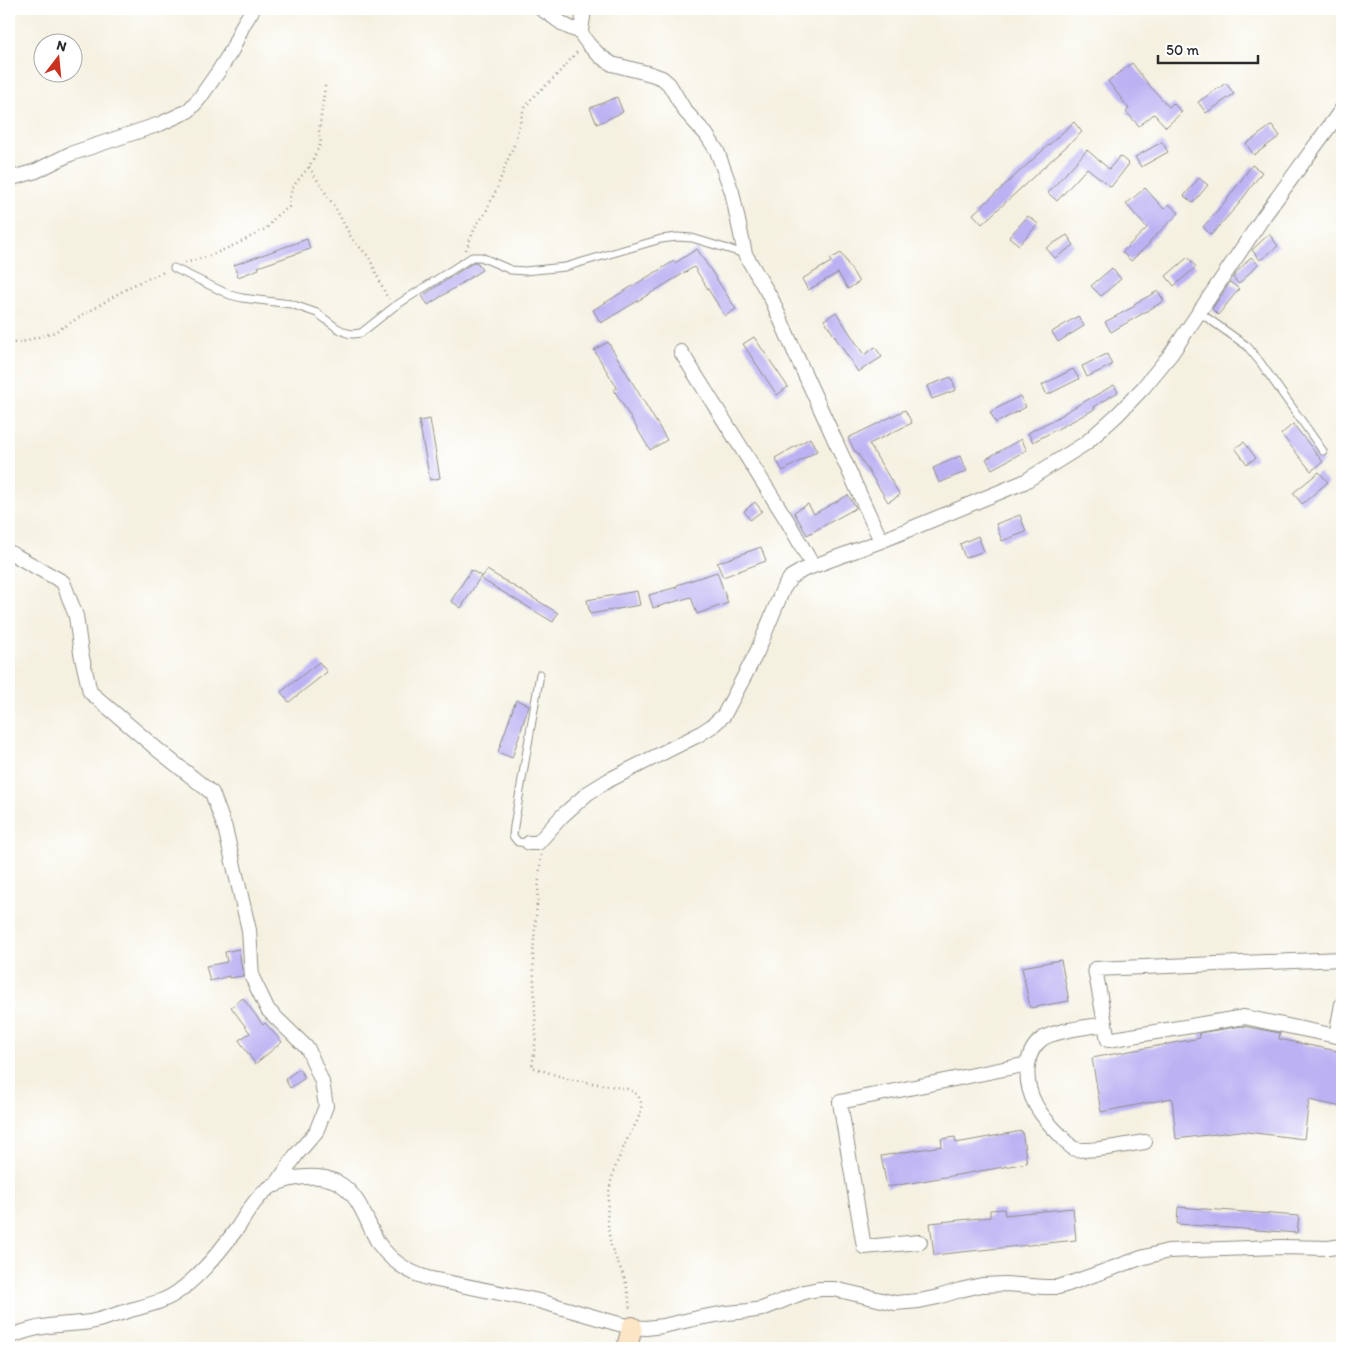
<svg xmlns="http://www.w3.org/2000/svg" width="1351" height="1357" viewBox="0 0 1351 1357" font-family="Itim,sans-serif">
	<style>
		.building { fill: #bbb1f3 }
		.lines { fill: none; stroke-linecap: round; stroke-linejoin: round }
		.lane-casing { stroke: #908e86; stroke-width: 9 }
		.street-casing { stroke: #908e86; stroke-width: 16 }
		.secondary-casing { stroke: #908e86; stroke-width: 22 }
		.path { stroke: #908e86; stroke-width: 2.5; stroke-dasharray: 1 4; stroke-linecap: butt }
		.lane { stroke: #fff; stroke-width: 7 }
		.street { stroke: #fff; stroke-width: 14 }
		.secondary { stroke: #fce5c4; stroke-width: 20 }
	</style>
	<rect width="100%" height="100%" fill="#fff"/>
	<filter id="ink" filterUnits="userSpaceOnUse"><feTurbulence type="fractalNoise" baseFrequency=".02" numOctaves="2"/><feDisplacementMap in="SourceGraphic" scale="10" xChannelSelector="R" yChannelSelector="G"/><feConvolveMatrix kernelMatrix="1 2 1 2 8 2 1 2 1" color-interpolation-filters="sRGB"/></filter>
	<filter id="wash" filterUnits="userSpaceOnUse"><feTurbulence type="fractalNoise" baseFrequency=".0096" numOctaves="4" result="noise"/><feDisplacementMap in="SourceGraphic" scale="20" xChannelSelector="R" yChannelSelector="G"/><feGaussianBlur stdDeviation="1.12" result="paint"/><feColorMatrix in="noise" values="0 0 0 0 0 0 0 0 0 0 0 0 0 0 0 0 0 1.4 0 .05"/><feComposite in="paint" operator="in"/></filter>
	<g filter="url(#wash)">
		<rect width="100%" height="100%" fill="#f5f1e1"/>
		<g id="blocks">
			<path class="building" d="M 1132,63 L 1149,85 L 1169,107 L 1173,103 L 1182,112 L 1166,127 L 1154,114 L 1139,126 L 1126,112 L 1129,109 L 1108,81 Z
				M 1226,83 L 1234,94 L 1206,113 L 1198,102 Z
				M 617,97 L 623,112 L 597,124 L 590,108 Z
				M 1074,122 L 1082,132 L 982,224 L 973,214 Z
				M 1272,125 L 1280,136 L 1254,155 L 1246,144 Z
				M 1162,142 L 1168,152 L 1141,167 L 1135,157 Z
				M 1087,150 L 1109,169 L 1120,156 L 1129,164 L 1111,187 L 1087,168 L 1057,201 L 1048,193 Z
				M 1252,165 L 1262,172 L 1238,205 L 1211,235 L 1203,227 L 1228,198 Z
				M 1199,178 L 1208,185 L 1193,203 L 1184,196 Z
				M 1145,188 L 1164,209 L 1169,204 L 1179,213 L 1149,242 L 1150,243 L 1131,261 L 1122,252 L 1147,228 L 1126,204 Z
				M 1028,216 L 1038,224 L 1019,245 L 1009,237 Z
				M 1269,234 L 1278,246 L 1260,260 L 1252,250 Z
				M 1067,235 L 1074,245 L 1055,258 L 1046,248 Z
				M 307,239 L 310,249 L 258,267 L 259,269 L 238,277 L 234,265 Z
				M 697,249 L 736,309 L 725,316 L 694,267 L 601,323 L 593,310 L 674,261 L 675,263 Z
				M 841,253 L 859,282 L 848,289 L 838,273 L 808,290 L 802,279 L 831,262 L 830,259 Z
				M 1188,257 L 1196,267 L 1174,286 L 1166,276 Z
				M 1251,257 L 1258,264 L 1239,284 L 1233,278 L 1238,271 Z
				M 474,262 L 477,262 L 482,270 L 428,305 L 422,296 Z
				M 1112,268 L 1121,279 L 1101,296 L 1091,286 Z
				M 1230,282 L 1239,289 L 1218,315 L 1212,309 Z
				M 1158,291 L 1164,301 L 1111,332 L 1105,322 L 1135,306 L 1134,304 Z
				M 836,312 L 864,355 L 875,347 L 882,357 L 858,372 L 824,320 Z
				M 1078,316 L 1084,326 L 1058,342 L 1052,332 Z
				M 754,337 L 788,387 L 777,395 L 743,344 Z
				M 608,342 L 667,440 L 650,450 L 614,390 L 617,388 L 594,350 Z
				M 1107,354 L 1112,365 L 1087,377 L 1082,366 Z
				M 1073,369 L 1079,379 L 1047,395 L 1042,385 Z
				M 951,377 L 956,390 L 932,399 L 927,386 Z
				M 1114,385 L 1118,392 L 1094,407 L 1095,409 L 1033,442 L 1028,433 L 1064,414 L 1064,413 Z
				M 1020,396 L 1026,407 L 996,423 L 990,412 Z
				M 905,410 L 912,423 L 869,444 L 900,495 L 888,502 L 856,451 L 855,452 L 848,438 Z
				M 430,419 L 440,478 L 430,480 L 419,421 Z
				M 1293,424 L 1323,462 L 1311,471 L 1281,434 Z
				M 810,438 L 817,451 L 783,471 L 775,458 Z
				M 1021,439 L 1027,450 L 992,469 L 986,459 Z
				M 1244,442 L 1256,458 L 1247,464 L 1235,448 Z
				M 960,456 L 967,471 L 939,483 L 933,468 Z
				M 1319,472 L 1328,482 L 1302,504 L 1293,493 Z
				M 848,495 L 856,508 L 807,535 L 794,512 L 808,504 L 814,514 Z
				M 755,502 L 762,511 L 750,520 L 744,511 Z
				M 1020,515 L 1026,532 L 1002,541 L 996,524 Z
				M 978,536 L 984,551 L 965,558 L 960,544 Z
				M 761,547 L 766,561 L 723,577 L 717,563 Z
				M 471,570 L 481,576 L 461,608 L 451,601 Z
				M 487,570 L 558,613 L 553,622 L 481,579 Z
				M 717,572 L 728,603 L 697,614 L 691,597 L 653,608 L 649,595 L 677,587 L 677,585 Z
				M 637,591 L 640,605 L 590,614 L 587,600 Z
				M 319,662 L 327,672 L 289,702 L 281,692 Z
				M 516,700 L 529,705 L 512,758 L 498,752 Z
				M 239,949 L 243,976 L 229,978 L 229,976 L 210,981 L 206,966 L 227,962 L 225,952 Z
				M 1061,960 L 1069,1001 L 1030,1008 L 1022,967 Z
				M 243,998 L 263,1025 L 265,1023 L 282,1042 L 255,1064 L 239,1040 L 250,1033 L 231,1007 Z
				M 1242,1026 L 1280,1033 L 1279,1039 L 1342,1052 L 1342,1107 L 1309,1100 L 1304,1139 L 1239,1131 L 1176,1139 L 1172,1098 L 1101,1112 L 1092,1058 L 1200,1038 L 1199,1033 Z
				M 299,1069 L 305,1078 L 290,1088 L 285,1079 Z
				M 1022,1131 L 1027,1163 L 887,1187 L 881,1156 L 942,1146 L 941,1139 L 955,1137 L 956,1143 Z
				M 1178,1207 L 1299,1216 L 1297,1233 L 1177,1224 Z
				M 1073,1208 L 1076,1240 L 934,1255 L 930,1223 L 990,1217 L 990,1210 L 1004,1209 L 1005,1215 Z"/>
		</g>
	</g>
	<g filter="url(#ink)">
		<use href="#blocks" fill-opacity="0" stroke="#908e86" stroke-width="1"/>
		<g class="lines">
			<defs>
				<path id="lane" d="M 174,268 L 230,295 L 242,298 L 291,304 L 317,313 L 337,328 L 347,333 L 353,334 L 361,333 L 395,306 L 472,257 L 481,257 L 511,270 L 525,271 L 565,267 L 661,239 L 677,237 L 692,238 L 745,254
					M 1199,312 L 1247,346 L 1260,362 L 1323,451
					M 529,843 L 518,842 L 513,836 L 514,826 L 540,674"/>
				<path id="street" d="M 541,9 C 555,16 564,29 581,31
					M 583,9 L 583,17 L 581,31 L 583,37 L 589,45 L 600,56 L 612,64 L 651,74 L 662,78 L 669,84 L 685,111 L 706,134 L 717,151 L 732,192 L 745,254 L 772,300 L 796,355 L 881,541
					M 9,179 L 36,171 L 70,154 L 160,124 L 188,111 L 199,99 L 218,72 L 232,50 L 243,25 L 253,9
					M 681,352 L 788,522 L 813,566
					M 9,552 L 63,582 L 76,616 L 81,653 L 90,692 L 158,750 L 212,793 L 225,828 L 249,930 L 252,977 L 268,1010 L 308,1049 L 322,1082 L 326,1106 L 316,1132 L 296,1155 L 276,1185
					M 529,843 L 538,843 L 562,816 L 588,793 L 609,780 L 698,735 L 712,726 L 724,715 L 757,652 L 783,589 L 791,577 L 803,570 L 881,541 L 1024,482 L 1086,443 L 1118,414 L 1143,388 L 1171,354 L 1264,216 L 1342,109
					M 1342,959 L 1095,969 L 1108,1040 L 1244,1017 L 1336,1036 L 1342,1004
					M 1105,1024 C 1089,1027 1055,1030 1042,1039 C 1034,1045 1029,1054 1028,1065 C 1024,1095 1041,1117 1062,1137 C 1065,1140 1069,1146 1073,1148 C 1084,1154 1130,1144 1145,1142
					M 920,1242 L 864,1247 L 840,1102 L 1028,1064
					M 9,1337 C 21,1332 35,1328 49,1326 C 62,1324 77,1324 90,1322 C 105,1319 119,1313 134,1309 C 149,1305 166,1301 179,1291 C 201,1275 222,1249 238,1227 C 246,1215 253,1201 265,1191 C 281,1177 318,1172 337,1182 C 361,1195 366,1223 379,1244 C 391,1261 408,1272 427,1278 L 539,1301 L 619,1324 L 632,1327 L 646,1328 L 663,1326 L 698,1318 L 727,1313 L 749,1311 L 762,1309 L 804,1292 L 819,1289 L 834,1289 L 895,1303 L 919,1301 L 938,1297 L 960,1290 L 982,1285 L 1006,1284 L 1044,1287 L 1058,1287 L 1071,1283 L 1141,1258 L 1168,1251 L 1281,1247 L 1329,1248 L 1342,1246"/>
				<path id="secondary" d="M 627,1348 L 632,1327"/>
			</defs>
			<use href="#lane" class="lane-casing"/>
			<use href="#street" class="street-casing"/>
			<use href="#secondary" class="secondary-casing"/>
			<path class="path" d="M 309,167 L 336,209 L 352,239 L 369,257 L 386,295 L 389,299
				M 466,250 L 476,225 L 485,214 L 498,186 L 506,164 L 514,145 L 523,111 L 532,98 L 554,78 L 577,52
				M 185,263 L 209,256 L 239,243 L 267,228 L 276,216 L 289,207 L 290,196 L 293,186 L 309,167 L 321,143 L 319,132 L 325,86
				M 9,342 L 13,343 L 22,342 L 55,332 L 131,286 L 166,271
				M 541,855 L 533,953 L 536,1038 L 532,1067 L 568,1079 L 628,1089 C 656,1101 632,1127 625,1144 C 619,1158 612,1173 610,1187 C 606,1205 607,1227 611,1245 C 614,1256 620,1266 624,1277 C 628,1288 629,1299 630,1311"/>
			<use href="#lane" class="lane"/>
			<use href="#street" class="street"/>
			<use href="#secondary" class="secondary"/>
		</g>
	</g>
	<rect width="1351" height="1357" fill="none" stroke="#fff" stroke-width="30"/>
	<g transform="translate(58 58) rotate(16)"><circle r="24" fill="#ffffff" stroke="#aaaaaa"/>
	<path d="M0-4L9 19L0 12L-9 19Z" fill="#c8321e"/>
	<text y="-8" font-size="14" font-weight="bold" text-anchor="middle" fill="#2b2b2b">N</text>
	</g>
	<path d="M1158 55v8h100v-8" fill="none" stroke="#2b2b2b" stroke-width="2.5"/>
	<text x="1166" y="55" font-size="15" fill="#2b2b2b" stroke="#ffffff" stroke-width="4" paint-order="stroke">50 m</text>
</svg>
